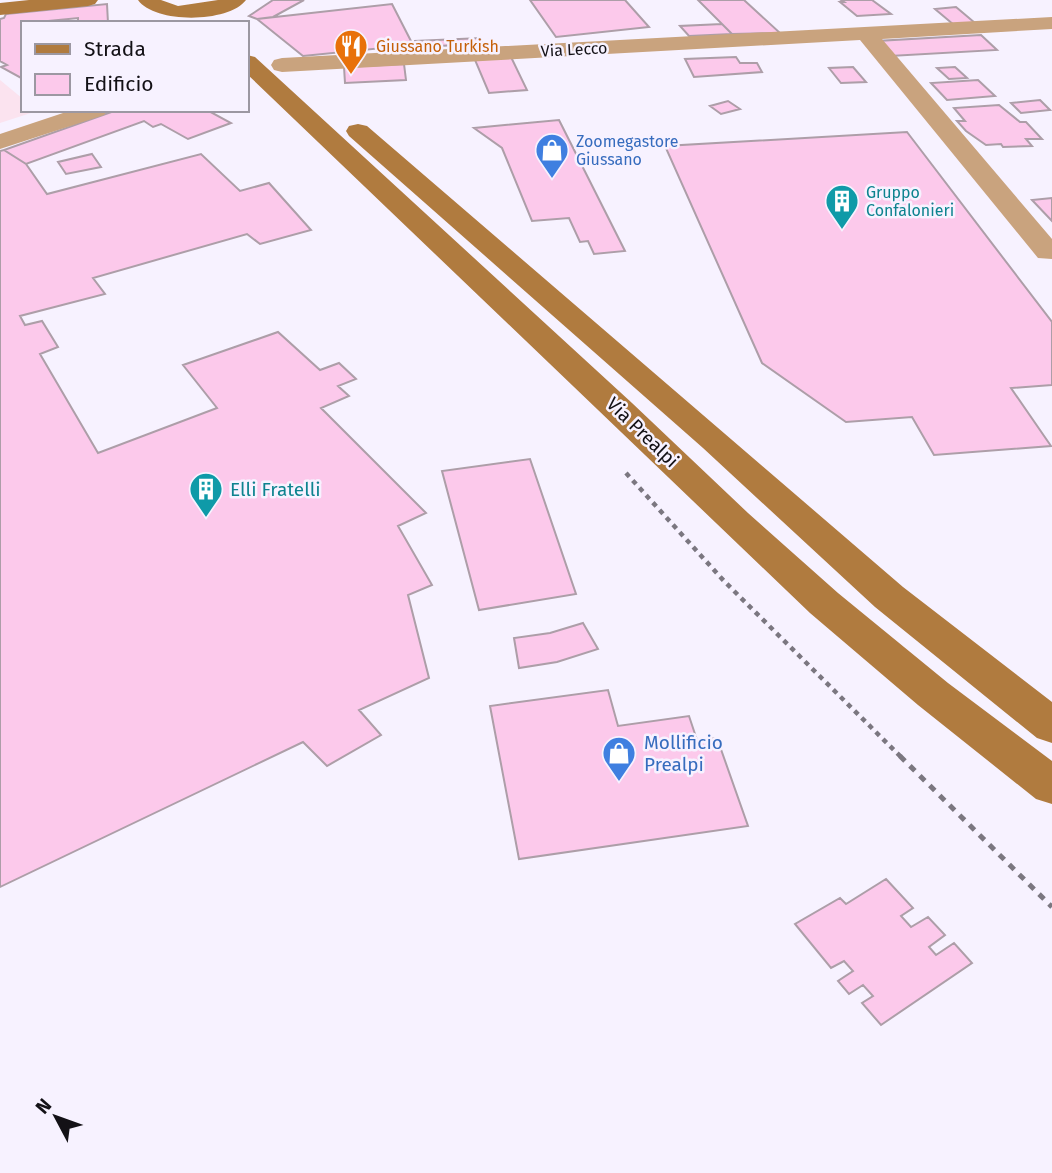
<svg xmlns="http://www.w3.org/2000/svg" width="1052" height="1173" viewBox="0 0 1052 1173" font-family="'Fira Sans',sans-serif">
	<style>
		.education { fill: #fbe3ef }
		.building { fill: #fcc9eb; stroke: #ad9ea8; stroke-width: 2 }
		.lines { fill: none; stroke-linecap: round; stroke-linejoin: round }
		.path-far1 { stroke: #7b7780; stroke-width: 4.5; stroke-dasharray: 5 5; stroke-linecap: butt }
		.path { stroke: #7b7780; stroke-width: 5; stroke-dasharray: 7 7; stroke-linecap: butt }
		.street { fill: #c9a37e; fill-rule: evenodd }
		.secondary { fill: #b07b3f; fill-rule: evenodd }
		.labels { text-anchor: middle; stroke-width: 5; stroke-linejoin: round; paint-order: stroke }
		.far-food-label { font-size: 16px; fill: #c56008; stroke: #f7f2ff; text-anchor: start }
		.far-street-label { font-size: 16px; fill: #131116; stroke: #f7f2ff }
		.far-shop-label { font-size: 16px; fill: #366cbe; stroke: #f7f2ff; text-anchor: start }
		.far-culture-label { font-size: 16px; fill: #0d838f; stroke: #f7f2ff; text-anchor: start }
		.street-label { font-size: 19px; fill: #131116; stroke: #f7f2ff }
		.culture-label { font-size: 19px; fill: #0d838f; stroke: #f7f2ff; text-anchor: start }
		.shop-label { font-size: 19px; fill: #366cbe; stroke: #f7f2ff; text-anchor: start }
	</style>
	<rect width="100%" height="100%" fill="#f7f2ff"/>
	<path class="education" d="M 0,80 L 23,99 L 23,110 L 37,111 L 0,123 Z"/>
	<path class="building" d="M 273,0 L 304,0 L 273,17 L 257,19 L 249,16 Z
		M 530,0 L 625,0 L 649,27 L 556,37 Z
		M 698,0 L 744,0 L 780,33 L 732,34 Z
		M 841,0 L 872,0 L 891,14 L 857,16 L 840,2 L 844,2 Z
		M 107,4 L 108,23 L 78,23 L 78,18 L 49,21 L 49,23 L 23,23 L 23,79 L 1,67 L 7,65 L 0,61 L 0,19 L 4,18 L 6,14 Z
		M 392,4 L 413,45 L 303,56 L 257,19 Z
		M 956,7 L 975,23 L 954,25 L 935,9 Z
		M 722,24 L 732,34 L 689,36 L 680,26 Z
		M 981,35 L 997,50 L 890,56 L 877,41 Z
		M 481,38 L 482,44 L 415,47 L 415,41 Z
		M 511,57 L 527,90 L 489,93 L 475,60 Z
		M 736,57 L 740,63 L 757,63 L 762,72 L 694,77 L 685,59 Z
		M 404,64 L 406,80 L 345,83 L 344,67 Z
		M 853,67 L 866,82 L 841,83 L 829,68 Z
		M 955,67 L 967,78 L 949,79 L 937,68 Z
		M 978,80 L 995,96 L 947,100 L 931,83 Z
		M 1040,100 L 1050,110 L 1021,113 L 1011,103 Z
		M 728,101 L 740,109 L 721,114 L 710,106 Z
		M 999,105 L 1020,122 L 1026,122 L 1042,139 L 1026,139 L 1032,146 L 1003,147 L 1001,144 L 986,145 L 966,131 L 957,121 L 965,121 L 954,108 Z
		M 117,110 L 207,110 L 231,123 L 188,139 L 161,124 L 153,127 L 144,121 L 26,164 L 4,150 Z
		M 559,120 L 625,251 L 594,254 L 588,241 L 580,242 L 569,218 L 532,221 L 502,148 L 474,128 Z
		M 907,132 L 1052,322 L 1052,385 L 1011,388 L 1051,446 L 934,455 L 912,417 L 846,422 L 762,363 L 665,146 Z
		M 4,150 L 26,164 L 47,194 L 201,154 L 240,191 L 269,183 L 311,230 L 260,244 L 247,234 L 93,278 L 105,294 L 20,316 L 25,325 L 42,321 L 58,347 L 40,354 L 98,453 L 217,408 L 183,365 L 278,332 L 320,370 L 339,363 L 356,379 L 338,386 L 349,396 L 321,408 L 426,513 L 398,526 L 432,585 L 408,595 L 429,678 L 359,710 L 381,735 L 327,766 L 303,742 L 0,887 L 0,151 Z
		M 92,154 L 101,167 L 66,174 L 58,162 Z
		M 1052,198 L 1052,221 L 1032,200 Z
		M 530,459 L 576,594 L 479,610 L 442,471 Z
		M 583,623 L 598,649 L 557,662 L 519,668 L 514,638 L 550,633 Z
		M 608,690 L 618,726 L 689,716 L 697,740 L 717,738 L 748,826 L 519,859 L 490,706 Z
		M 886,879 L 913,908 L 901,916 L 911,927 L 928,917 L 945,935 L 929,947 L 936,955 L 954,943 L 972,963 L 881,1025 L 862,1003 L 873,996 L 863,985 L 849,994 L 838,981 L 853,971 L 844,961 L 831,968 L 795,924 L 840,898 L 846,904 Z"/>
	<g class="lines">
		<path class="path-far1" d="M 626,473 L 724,581 L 901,757"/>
		<path class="path" d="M 900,756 L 1052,907"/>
		<path class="street" d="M 1052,17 L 1052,29 L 882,39 L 1052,239 L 1052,259 L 1038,258 L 860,40 L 282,72 L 274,70 L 271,65 L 274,60 L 282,58 Z
			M 72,110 L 108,110 L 104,115 L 0,149 L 0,134 Z"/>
		<path class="secondary" d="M 29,0 L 98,0 L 95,4 L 88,6 L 0,15 L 0,3 Z
			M 138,0 L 161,0 L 178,6 L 218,0 L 246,0 C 229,23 155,24 138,0 Z
			M 247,55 L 255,57 L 632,403 L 748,513 L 838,593 L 948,683 L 1052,761 L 1052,804 L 1036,799 L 918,705 L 810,613 L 247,74 Z
			M 358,124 L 367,126 L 903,587 L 1052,702 L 1052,743 L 1037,738 L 875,607 L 703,448 L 349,136 L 346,131 L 349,126 Z"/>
	</g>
	<defs>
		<symbol id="restaurant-pin" viewBox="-11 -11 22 30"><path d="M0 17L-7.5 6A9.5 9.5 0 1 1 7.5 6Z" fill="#e8710a" stroke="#f7f2ff"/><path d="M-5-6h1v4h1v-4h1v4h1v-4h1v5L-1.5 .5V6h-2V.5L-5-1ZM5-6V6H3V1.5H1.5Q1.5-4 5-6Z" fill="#fff"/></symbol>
		<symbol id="shop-pin" viewBox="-11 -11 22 30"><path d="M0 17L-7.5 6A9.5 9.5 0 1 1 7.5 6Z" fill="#3f7fe0" stroke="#f7f2ff"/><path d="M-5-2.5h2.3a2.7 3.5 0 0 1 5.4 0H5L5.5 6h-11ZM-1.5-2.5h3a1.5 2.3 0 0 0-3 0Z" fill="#fff"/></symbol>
		<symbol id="building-pin" viewBox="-11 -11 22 30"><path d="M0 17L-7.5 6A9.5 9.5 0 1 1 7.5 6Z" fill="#0f9aa8" stroke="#f7f2ff"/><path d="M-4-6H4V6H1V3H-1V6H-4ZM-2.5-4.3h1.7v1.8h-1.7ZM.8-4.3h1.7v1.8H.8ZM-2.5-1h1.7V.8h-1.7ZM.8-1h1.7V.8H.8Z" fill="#fff"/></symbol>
	</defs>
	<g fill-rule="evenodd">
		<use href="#restaurant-pin" x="332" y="27" width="38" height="52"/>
		<use href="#shop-pin" x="533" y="131" width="38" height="52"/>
		<use href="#building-pin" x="823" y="182" width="38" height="52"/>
		<use href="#building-pin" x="187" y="470" width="38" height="52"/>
		<use href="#shop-pin" x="600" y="734" width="38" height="52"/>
	</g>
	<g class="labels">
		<g class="far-food-label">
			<text x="376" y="52">Giussano Turkish</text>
		</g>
		<g class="far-street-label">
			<text transform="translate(574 49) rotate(-3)" y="6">Via Lecco</text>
		</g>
		<g class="far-shop-label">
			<text x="576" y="147">Zoomegastore<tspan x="576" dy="18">Giussano</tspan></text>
		</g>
		<g class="far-culture-label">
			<text x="866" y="198">Gruppo<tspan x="866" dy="18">Confalonieri</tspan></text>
		</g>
		<g class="street-label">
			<text transform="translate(643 432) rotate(44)" y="7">Via Prealpi</text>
		</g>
		<g class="culture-label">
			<text x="230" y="496">Elli Fratelli</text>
		</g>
		<g class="shop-label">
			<text x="644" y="749">Mollificio<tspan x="644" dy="22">Prealpi</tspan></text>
		</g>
	</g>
	<rect x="21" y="21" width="228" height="91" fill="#f7f2ff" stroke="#9c98a2" stroke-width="2"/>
	<rect x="35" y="44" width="35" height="10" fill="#b07b3f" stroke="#9c98a2" stroke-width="2"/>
	<text x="84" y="56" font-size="21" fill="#131116">Strada</text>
	<rect x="35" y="74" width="35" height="21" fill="#fcc9eb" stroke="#9c98a2" stroke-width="2"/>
	<text x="84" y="91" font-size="21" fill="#131116">Edificio</text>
	<g transform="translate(56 1117) rotate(311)" stroke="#f7f2ff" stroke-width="5" paint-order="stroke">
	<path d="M0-5L12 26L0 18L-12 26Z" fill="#131116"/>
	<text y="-10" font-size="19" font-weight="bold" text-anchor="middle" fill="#131116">N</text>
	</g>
</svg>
